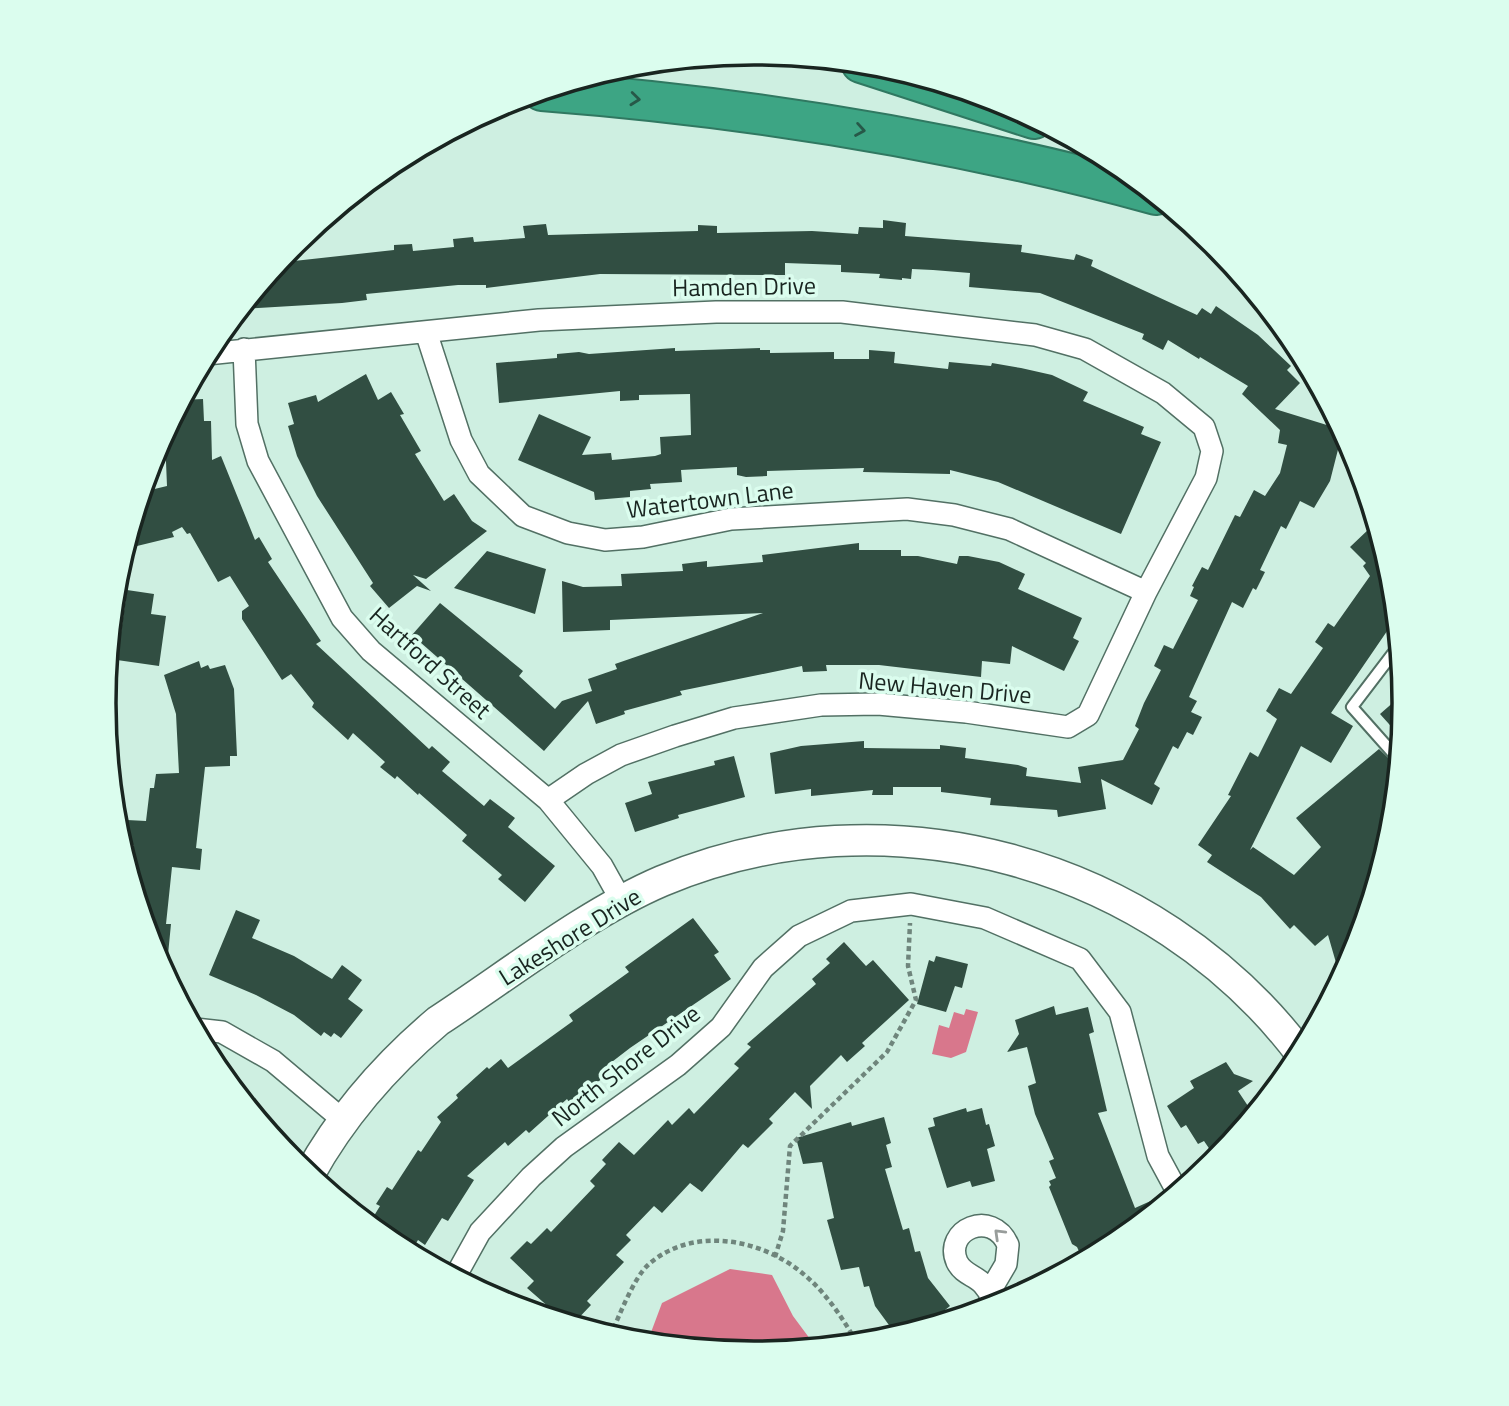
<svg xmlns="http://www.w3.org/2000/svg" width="1509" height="1406" viewBox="0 0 1509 1406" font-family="'Titillium Web',sans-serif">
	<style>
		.green { fill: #fc9fb2 }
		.water { fill: #d8778c }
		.building { fill: #314e42 }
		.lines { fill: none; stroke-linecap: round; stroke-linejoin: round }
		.lane-casing { stroke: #527064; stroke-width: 14 }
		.street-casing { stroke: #527064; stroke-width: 24 }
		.secondary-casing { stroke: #527064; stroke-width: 33 }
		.highway-casing { stroke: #307861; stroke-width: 42 }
		.path { stroke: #6f857c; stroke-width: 4.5; stroke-dasharray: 5 3.5; stroke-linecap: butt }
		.lane { stroke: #fff; stroke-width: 10 }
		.street { stroke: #fff; stroke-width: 21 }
		.secondary { stroke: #fff; stroke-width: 30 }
		.highway { stroke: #3da584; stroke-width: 38 }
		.oneway { stroke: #275848 }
		.oneway2 { stroke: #989d9b }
		.labels { text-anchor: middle; stroke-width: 7; stroke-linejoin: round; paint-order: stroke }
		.street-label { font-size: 24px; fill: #192520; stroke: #dbfdee }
		.rim { fill: none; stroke: #192520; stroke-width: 3.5 }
	</style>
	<rect width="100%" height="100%" fill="#ceefe1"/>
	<path class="green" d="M 1218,268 L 1245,281 L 1279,321 Z"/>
	<path class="water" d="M 966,1009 L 978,1012 L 966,1052 L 951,1058 L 932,1054 L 939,1025 L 949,1028 L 954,1012 L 964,1015 Z
		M 730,1269 L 772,1275 L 793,1316 L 816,1347 L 754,1353 L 647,1343 L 662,1303 Z"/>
	<path class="building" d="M 883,220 L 906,223 L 905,236 L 1022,245 L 1021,252 L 1074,260 L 1076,254 L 1093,260 L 1091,266 L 1197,315 L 1202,308 L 1211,314 L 1216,306 L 1258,335 L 1291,366 L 1287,370 L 1300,383 L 1275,409 L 1343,430 L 1330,481 L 1314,508 L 1300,501 L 1286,529 L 1281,526 L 1260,570 L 1265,572 L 1256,590 L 1253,588 L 1243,608 L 1232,602 L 1189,697 L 1197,701 L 1191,712 L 1202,717 L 1193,735 L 1187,732 L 1178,749 L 1173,746 L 1154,784 L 1160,788 L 1152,805 L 1101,779 L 1106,809 L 1058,817 L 1057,810 L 990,805 L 991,798 L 941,792 L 941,787 L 893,787 L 893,795 L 872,795 L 873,790 L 811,796 L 811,789 L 775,794 L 770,753 L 801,746 L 864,741 L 864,748 L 940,749 L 940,745 L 966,748 L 965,758 L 1018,765 L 1027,768 L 1026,776 L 1081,783 L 1078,767 L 1123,760 L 1139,729 L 1135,726 L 1144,703 L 1161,670 L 1154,666 L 1164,645 L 1173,649 L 1198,600 L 1190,596 L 1194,587 L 1192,586 L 1202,567 L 1208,570 L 1235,515 L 1240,517 L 1254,490 L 1265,496 L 1280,473 L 1287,445 L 1278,443 L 1280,430 L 1242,394 L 1248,386 L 1200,357 L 1199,359 L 1168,340 L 1163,350 L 1142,339 L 1144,334 L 1040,293 L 969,287 L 970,273 L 933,270 L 912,269 L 911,279 L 902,278 L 902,280 L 879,278 L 880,274 L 841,272 L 841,265 L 785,263 L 785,275 L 600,274 L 486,288 L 486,285 L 458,285 L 366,294 L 367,300 L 342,303 L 240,309 L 293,245 L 294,261 L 394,250 L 394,245 L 412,244 L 413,251 L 454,247 L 453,239 L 473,237 L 474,242 L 525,238 L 523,226 L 546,224 L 548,235 L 698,231 L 698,225 L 717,226 L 717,233 L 812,231 L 858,234 L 859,227 L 883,228 Z
		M 675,348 L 675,351 L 760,348 L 760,350 L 770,350 L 770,353 L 834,352 L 834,359 L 869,359 L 869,350 L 895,352 L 894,363 L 948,369 L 949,362 L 991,366 L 992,363 L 1021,368 L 1052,375 L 1088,392 L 1083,401 L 1144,427 L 1141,434 L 1161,442 L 1121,534 L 998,482 L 950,470 L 950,474 L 863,472 L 864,468 L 767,471 L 767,476 L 746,477 L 737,475 L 737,467 L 681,470 L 682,482 L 650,484 L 651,489 L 630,491 L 630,497 L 595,500 L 594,492 L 518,460 L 539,414 L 591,437 L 582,455 L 611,453 L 612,460 L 655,456 L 661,454 L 660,437 L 691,435 L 690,394 L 639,395 L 639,400 L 620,401 L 620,391 L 499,403 L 496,363 L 557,358 L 557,354 L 579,352 L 589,354 Z
		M 366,374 L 378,400 L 391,392 L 404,414 L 400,415 L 421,451 L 415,454 L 444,501 L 454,494 L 472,521 L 487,531 L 426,579 L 413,575 L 431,591 L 417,586 L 389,608 L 370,586 L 373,583 L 317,496 L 297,456 L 288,426 L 294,424 L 288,403 L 316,395 L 318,402 Z
		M 203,399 L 204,421 L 211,421 L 212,460 L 221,456 L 255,540 L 259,537 L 272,559 L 268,562 L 321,641 L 316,644 L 429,749 L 432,746 L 450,762 L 442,771 L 484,806 L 490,799 L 515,818 L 508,827 L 555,866 L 525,902 L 498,879 L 502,875 L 462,841 L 467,835 L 419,793 L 418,795 L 397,776 L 395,779 L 380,767 L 385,762 L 353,733 L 348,740 L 312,707 L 314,703 L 291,674 L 282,680 L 242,619 L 242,611 L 249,606 L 230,576 L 218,582 L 190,533 L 187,534 L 182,527 L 172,532 L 174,537 L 137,546 L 135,539 L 127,541 L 142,492 L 167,486 L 165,438 L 173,438 L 173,418 L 182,400 Z
		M 1370,528 L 1381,538 L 1393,576 L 1396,618 L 1331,713 L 1353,726 L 1331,763 L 1301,746 L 1250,850 L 1253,847 L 1294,875 L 1321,847 L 1296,818 L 1379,749 L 1399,768 L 1392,830 L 1355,952 L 1341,980 L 1328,935 L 1315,946 L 1294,925 L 1290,929 L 1261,897 L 1207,862 L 1212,855 L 1198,845 L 1231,796 L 1228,795 L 1250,752 L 1258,757 L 1277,719 L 1266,711 L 1279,688 L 1291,694 L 1323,648 L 1315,642 L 1328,623 L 1334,627 L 1370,576 L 1363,566 L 1366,563 L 1350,547 Z
		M 859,543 L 859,550 L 901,550 L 901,556 L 918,556 L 957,564 L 959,556 L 968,556 L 999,562 L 1025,574 L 1018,589 L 1082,618 L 1073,638 L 1079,641 L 1064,671 L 1012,646 L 1010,664 L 982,661 L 981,677 L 879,665 L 826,665 L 827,671 L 803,672 L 802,666 L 680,691 L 682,695 L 624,711 L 625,714 L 596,724 L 588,701 L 544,751 L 412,635 L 440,603 L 523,671 L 519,676 L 555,709 L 562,701 L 592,691 L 588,679 L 617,669 L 615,664 L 763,613 L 610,620 L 610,630 L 563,632 L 562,581 L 583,587 L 622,586 L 621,574 L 683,571 L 682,564 L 707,561 L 707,567 L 763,562 L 762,555 Z
		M 487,551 L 546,569 L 535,614 L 454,588 Z
		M 127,590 L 154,594 L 151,614 L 166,616 L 159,666 L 117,660 Z
		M 199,661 L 201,668 L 208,665 L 210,669 L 225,665 L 234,689 L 237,756 L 230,756 L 230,766 L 205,767 L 196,848 L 202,849 L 200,870 L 172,867 L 166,924 L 171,924 L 166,975 L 153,952 L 131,877 L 134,845 L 125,844 L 127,820 L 146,821 L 150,788 L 154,788 L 156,774 L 179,773 L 176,714 L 164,675 Z
		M 1404,693 L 1405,703 L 1400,750 L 1391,739 L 1397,733 L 1380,714 Z
		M 734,756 L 745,797 L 678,815 L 679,818 L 635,832 L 625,803 L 652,794 L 648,782 L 715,765 L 714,761 Z
		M 236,910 L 260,920 L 252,938 L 294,956 L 332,979 L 342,965 L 362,980 L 348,999 L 363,1010 L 341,1038 L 334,1033 L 331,1037 L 324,1032 L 321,1036 L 294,1015 L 256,995 L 209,975 Z
		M 693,918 L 719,952 L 714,955 L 731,979 L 630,1048 L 604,1068 L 609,1074 L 569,1102 L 567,1099 L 529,1133 L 526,1130 L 508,1146 L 505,1142 L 467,1176 L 474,1180 L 448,1221 L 442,1218 L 425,1245 L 418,1240 L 410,1253 L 369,1224 L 380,1206 L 376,1204 L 387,1187 L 392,1190 L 418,1150 L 421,1152 L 441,1122 L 437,1117 L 458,1098 L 456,1095 L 487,1067 L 489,1069 L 501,1059 L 508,1068 L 573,1021 L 569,1015 L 629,972 L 625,967 Z
		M 844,942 L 866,966 L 873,960 L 909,1000 L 862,1043 L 865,1046 L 847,1062 L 841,1055 L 810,1086 L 812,1109 L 795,1092 L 769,1119 L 773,1123 L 748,1148 L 743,1144 L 702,1192 L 690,1183 L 662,1213 L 654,1206 L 626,1235 L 631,1240 L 616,1255 L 624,1262 L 587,1301 L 591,1305 L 573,1324 L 566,1322 L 527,1288 L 534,1281 L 510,1258 L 527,1241 L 531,1244 L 547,1228 L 551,1232 L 595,1186 L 590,1181 L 606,1164 L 602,1160 L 619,1142 L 634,1155 L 668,1120 L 672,1125 L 689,1108 L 694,1114 L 739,1068 L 734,1064 L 751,1047 L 747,1044 L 816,984 L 812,979 L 830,963 L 826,959 Z
		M 936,956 L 968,964 L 962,988 L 955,986 L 946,1012 L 917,1004 L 929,960 L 934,962 Z
		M 1054,1006 L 1056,1015 L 1088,1007 L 1094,1032 L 1089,1034 L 1107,1111 L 1098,1113 L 1135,1208 L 1164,1195 L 1168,1201 L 1116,1244 L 1083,1260 L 1077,1247 L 1072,1244 L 1049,1187 L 1051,1185 L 1049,1181 L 1056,1178 L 1049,1161 L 1054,1159 L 1035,1114 L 1028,1086 L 1036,1083 L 1027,1047 L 1007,1052 L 1019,1034 L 1015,1020 Z
		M 1226,1062 L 1234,1074 L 1253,1081 L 1238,1091 L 1254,1115 L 1217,1160 L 1204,1141 L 1198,1144 L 1186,1125 L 1181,1128 L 1167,1106 L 1194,1088 L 1190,1081 Z
		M 966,1108 L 967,1112 L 982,1108 L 986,1125 L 989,1124 L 995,1146 L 987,1149 L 995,1181 L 972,1187 L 970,1181 L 947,1188 L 928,1128 L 935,1126 L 933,1118 Z
		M 884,1117 L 891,1143 L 886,1145 L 892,1167 L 885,1169 L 903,1230 L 909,1228 L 915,1252 L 920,1251 L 928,1278 L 950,1306 L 945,1310 L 953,1319 L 897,1336 L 875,1306 L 869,1286 L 864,1287 L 859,1267 L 841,1270 L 827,1220 L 834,1218 L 822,1162 L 803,1164 L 796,1138 L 851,1122 L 852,1126 Z"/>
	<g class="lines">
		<defs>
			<path id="lane" d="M 1399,760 L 1352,707 L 1397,648 L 1400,650"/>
			<path id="street" d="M 426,332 L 461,440 L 479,474 L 523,516 L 568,533 L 605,540 L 643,537 L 731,519 L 907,509 L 954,515 L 1009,529 L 1146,592
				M 244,349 L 247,424 L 258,461 L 342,618 L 371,651 L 548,800 L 602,866 L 621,900
				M 207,354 L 539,320 L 716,312 L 842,312 L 1035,335 L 1085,349 L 1163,393 L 1204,427 L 1212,451 L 1206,478 L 1146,592 L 1088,715 L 1068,727 L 966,712 L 878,704 L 821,705 L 734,718 L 675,736 L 621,755 L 586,774 L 548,800
				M 195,1029 L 222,1032 L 273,1061 L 343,1120
				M 455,1277 L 480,1232 L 531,1177 L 564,1147 L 678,1065 L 721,1027 L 763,968 L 799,936 L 851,911 L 911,904 L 985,918 L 1080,959 L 1120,1012 L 1158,1156 L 1178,1193
				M 989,1293 L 1006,1264 L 1008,1245 C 992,1208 943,1230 957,1262 C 963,1274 974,1275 982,1283 C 988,1290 993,1298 999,1305"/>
			<path id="secondary" d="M 309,1175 C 342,1115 386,1065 438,1021 C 507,976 587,913 662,881 C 885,787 1155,860 1301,1054"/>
			<path id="highway" d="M 861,63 L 1034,119
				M 542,91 C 749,107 955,140 1156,195"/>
		</defs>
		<use href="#lane" class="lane-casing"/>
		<use href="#street" class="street-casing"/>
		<use href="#secondary" class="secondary-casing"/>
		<use href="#highway" class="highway-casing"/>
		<path class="path" d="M 775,1257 L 783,1231 L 790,1146 L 887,1052 L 916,1000 L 908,966 L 910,923
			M 610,1336 C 619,1317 633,1279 648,1265 C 691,1226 759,1238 801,1272 C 825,1291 842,1317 857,1343"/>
		<use href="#lane" class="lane"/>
		<use href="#street" class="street"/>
		<use href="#secondary" class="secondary"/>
		<use href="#highway" class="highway"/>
	</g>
	<defs><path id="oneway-chevron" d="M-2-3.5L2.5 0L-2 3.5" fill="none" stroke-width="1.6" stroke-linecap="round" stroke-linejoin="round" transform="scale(1.75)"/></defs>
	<g class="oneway">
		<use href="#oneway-chevron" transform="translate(635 99) rotate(6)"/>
		<use href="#oneway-chevron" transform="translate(860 130) rotate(10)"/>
	</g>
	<use class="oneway2" href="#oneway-chevron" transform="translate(999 1234) rotate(-136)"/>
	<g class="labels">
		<g class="street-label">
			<text transform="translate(744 287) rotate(-1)" y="8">Hamden Drive</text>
			<text transform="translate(710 500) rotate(-7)" y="8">Watertown Lane</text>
			<text transform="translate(430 663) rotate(42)" y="8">Hartford Street</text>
			<text transform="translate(945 688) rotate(5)" y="8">New Haven Drive</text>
			<text transform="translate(570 937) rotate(-32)" y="8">Lakeshore Drive</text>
			<text transform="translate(626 1066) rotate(-38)" y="8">North Shore Drive</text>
		</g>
	</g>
	<path d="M0 0H1509V1406H0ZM116 703a638 638 0 1 1 1276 0a638 638 0 1 1-1276 0Z" fill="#dbfdee" fill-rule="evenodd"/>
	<path class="rim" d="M116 703a638 638 0 1 1 1276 0a638 638 0 1 1-1276 0Z"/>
</svg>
